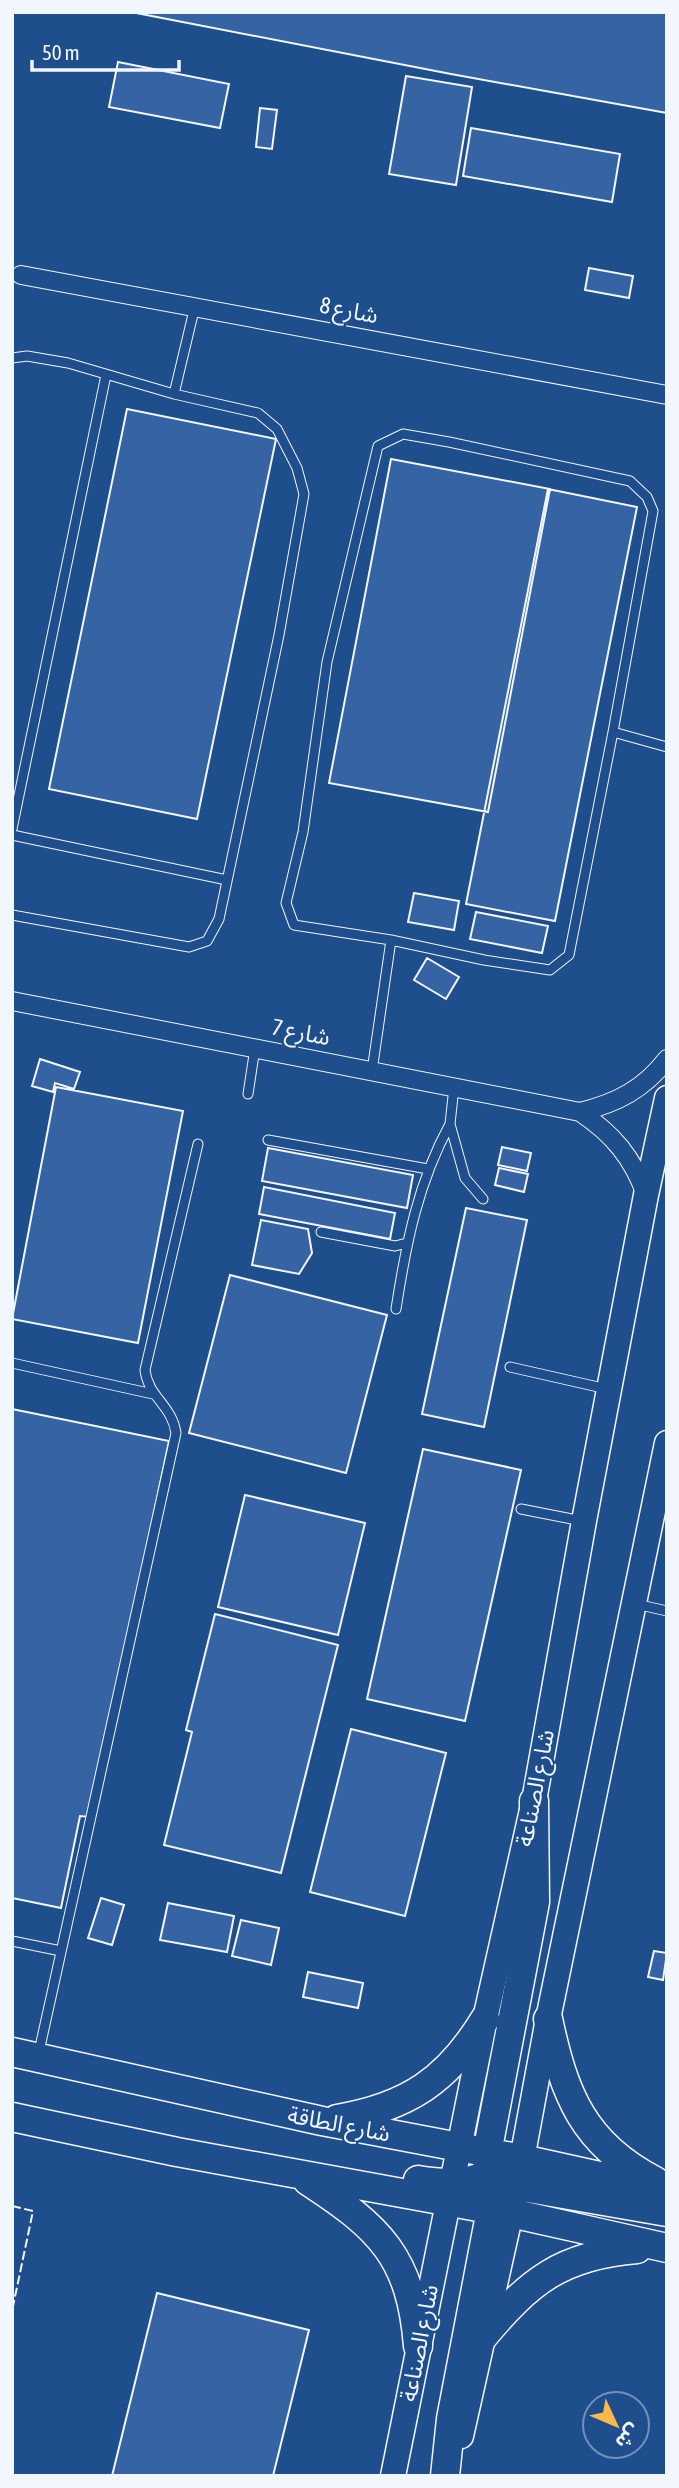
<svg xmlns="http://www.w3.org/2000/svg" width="679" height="2488" viewBox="0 0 679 2488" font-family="'Asap Condensed','Noto Sans Arabic',sans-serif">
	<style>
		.building { fill: #3563a3; stroke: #f2f6ff; stroke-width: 2 }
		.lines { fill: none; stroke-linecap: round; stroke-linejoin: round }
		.lane-casing { stroke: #f2f6ff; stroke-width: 11 }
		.street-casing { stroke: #f2f6ff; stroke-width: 20 }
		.secondary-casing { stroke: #f2f6ff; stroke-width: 27 }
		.primary-casing { stroke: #f2f6ff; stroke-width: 31 }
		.lane { stroke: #1f4e8c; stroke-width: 9 }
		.street { stroke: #1f4e8c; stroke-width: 18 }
		.secondary { stroke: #1f4e8c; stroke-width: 24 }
		.primary { stroke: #1f4e8c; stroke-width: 28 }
		.fence { stroke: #f2f6ff; stroke-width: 2; stroke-dasharray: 9 3.5; stroke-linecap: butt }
		.labels { text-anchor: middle; stroke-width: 5; stroke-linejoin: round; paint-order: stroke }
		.street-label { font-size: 23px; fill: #f2f6ff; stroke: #1f4e8c }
	</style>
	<rect width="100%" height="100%" fill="#1f4e8c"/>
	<path class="building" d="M 131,12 L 667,12 L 667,113 L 451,74 Z
		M 118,62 L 229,84 L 220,128 L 109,107 Z
		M 406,76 L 472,87 L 456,185 L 389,174 Z
		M 260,108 L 277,110 L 272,149 L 256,147 Z
		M 471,128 L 620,154 L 612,202 L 463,176 Z
		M 589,268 L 633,276 L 629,298 L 585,290 Z
		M 127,409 L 276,439 L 197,819 L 49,789 Z
		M 391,459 L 550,489 L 488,812 L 329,783 Z
		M 548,489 L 637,507 L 555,921 L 466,904 Z
		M 414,893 L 459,901 L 454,930 L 408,922 Z
		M 476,912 L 548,926 L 542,953 L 470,939 Z
		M 427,958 L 459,977 L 446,999 L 414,980 Z
		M 40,1059 L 80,1072 L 74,1089 L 55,1083 L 53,1092 L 32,1086 Z
		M 56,1087 L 183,1111 L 138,1343 L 12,1319 Z
		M 502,1147 L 531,1153 L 527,1171 L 498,1165 Z
		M 268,1148 L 413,1175 L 407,1208 L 262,1181 Z
		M 499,1168 L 528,1174 L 524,1192 L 495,1185 Z
		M 264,1187 L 395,1213 L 390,1239 L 259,1214 Z
		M 466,1208 L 527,1220 L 484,1427 L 422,1414 Z
		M 261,1220 L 308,1229 L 312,1253 L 299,1274 L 252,1265 Z
		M 230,1275 L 387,1315 L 346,1473 L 189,1433 Z
		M 12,1409 L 169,1441 L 90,1817 L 80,1816 L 61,1908 L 12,1898 Z
		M 423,1449 L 521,1470 L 465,1721 L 367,1699 Z
		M 245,1495 L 365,1523 L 338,1635 L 218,1607 Z
		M 215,1614 L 338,1645 L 281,1873 L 164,1845 L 192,1732 L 186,1730 Z
		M 351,1729 L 446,1753 L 405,1916 L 310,1892 Z
		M 101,1898 L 124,1905 L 112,1945 L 88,1938 Z
		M 168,1903 L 234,1916 L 227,1952 L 160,1940 Z
		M 241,1920 L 279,1928 L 271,1965 L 232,1956 Z
		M 654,1951 L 667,1953 L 663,1980 L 648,1977 Z
		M 308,1972 L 363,1983 L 358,2008 L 303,1997 Z
		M 157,2293 L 309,2330 L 273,2476 L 112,2476 Z"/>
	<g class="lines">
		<defs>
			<path id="lane" d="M 12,358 L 27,356 L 68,363 L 174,394 L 258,413 L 277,429 L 297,468 L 304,494 L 279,635 L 219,919 L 207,941 L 189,947 L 12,915
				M 174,394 L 195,306
				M 613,732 L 667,747
				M 12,829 L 106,375
				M 12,835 L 227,880
				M 372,1071 L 391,940 L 484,960 L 550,970 L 569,955 L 613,732 L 653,511 L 647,497 L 630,481 L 449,442 L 403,434 L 378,446 L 327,662 L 303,832 L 286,903 L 294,925 L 391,940
				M 454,1087 L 450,1124 L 465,1178 L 483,1199
				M 248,1094 L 255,1048
				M 268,1140 L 428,1169
				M 321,1232 L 395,1246 L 407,1243
				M 396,1309 C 406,1244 418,1182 450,1124
				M 12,1363 L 153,1394
				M 510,1367 L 607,1389
				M 521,1509 L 582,1521
				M 636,1604 L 667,1611
				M 12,1941 L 61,1951
				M 38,2056 L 176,1433 C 172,1405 148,1397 145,1370 L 198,1144"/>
			<path id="street" d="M 21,275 L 667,395
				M 12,1001 L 580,1112 C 613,1134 633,1158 646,1195
				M 580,1112 C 617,1103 644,1089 667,1059"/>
			<path id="secondary" d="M 461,2436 L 517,2186 L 548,2019 L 667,1443
				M 393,2476 L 485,2019 L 534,1801 L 584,1521 L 646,1195 L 667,1098"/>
			<path id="primary" d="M 548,2019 C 564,2094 583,2144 655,2181
				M 12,2052 L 322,2121 L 522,2159 L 667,2191
				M 12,2117 L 177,2152 L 511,2213 L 667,2248
				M 337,2119 C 408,2107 448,2080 485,2019
				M 418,2180 C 456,2186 469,2183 504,2168
				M 308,2181 C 380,2228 411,2257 418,2346
				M 480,2190 L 493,2186 L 517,2186 L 667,2212
				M 511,2213 C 497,2195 486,2177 487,2153 L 535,1902 L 534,1801
				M 482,2338 C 529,2281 562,2255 637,2249
				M 445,2476 L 451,2419 L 491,2210 L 488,2194"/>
		</defs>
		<use href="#lane" class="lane-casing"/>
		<use href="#street" class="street-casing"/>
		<use href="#secondary" class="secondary-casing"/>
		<use href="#primary" class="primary-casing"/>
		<use href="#lane" class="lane"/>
		<use href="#street" class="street"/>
		<use href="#secondary" class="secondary"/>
		<use href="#primary" class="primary"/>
		<path class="fence" d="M 12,2206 L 33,2211 L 12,2311"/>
	</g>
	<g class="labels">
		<g class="street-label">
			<text transform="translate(349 310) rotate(11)" y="8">شارع 8</text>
			<text transform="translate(301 1032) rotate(11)" y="8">شارع 7</text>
			<text transform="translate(535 1788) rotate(-79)" y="8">شارع الصناعة</text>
			<text transform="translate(339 2124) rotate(11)" y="8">شارع الطاقة</text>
			<text transform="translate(419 2343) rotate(-79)" y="8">شارع الصناعة</text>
		</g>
	</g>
	<rect width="679" height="2488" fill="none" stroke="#f2f6ff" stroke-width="28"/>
	<g transform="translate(616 2425) rotate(134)"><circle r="33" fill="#1f4e8c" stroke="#7391ba" stroke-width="2"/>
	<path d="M0-5L12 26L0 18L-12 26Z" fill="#ffb74d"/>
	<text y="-10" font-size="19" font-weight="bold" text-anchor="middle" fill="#f2f6ff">ش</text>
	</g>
	<path d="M32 60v10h147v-10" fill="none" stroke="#f2f6ff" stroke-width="3.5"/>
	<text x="42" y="60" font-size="21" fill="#f2f6ff" stroke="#1f4e8c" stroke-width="5" paint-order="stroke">50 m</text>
</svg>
